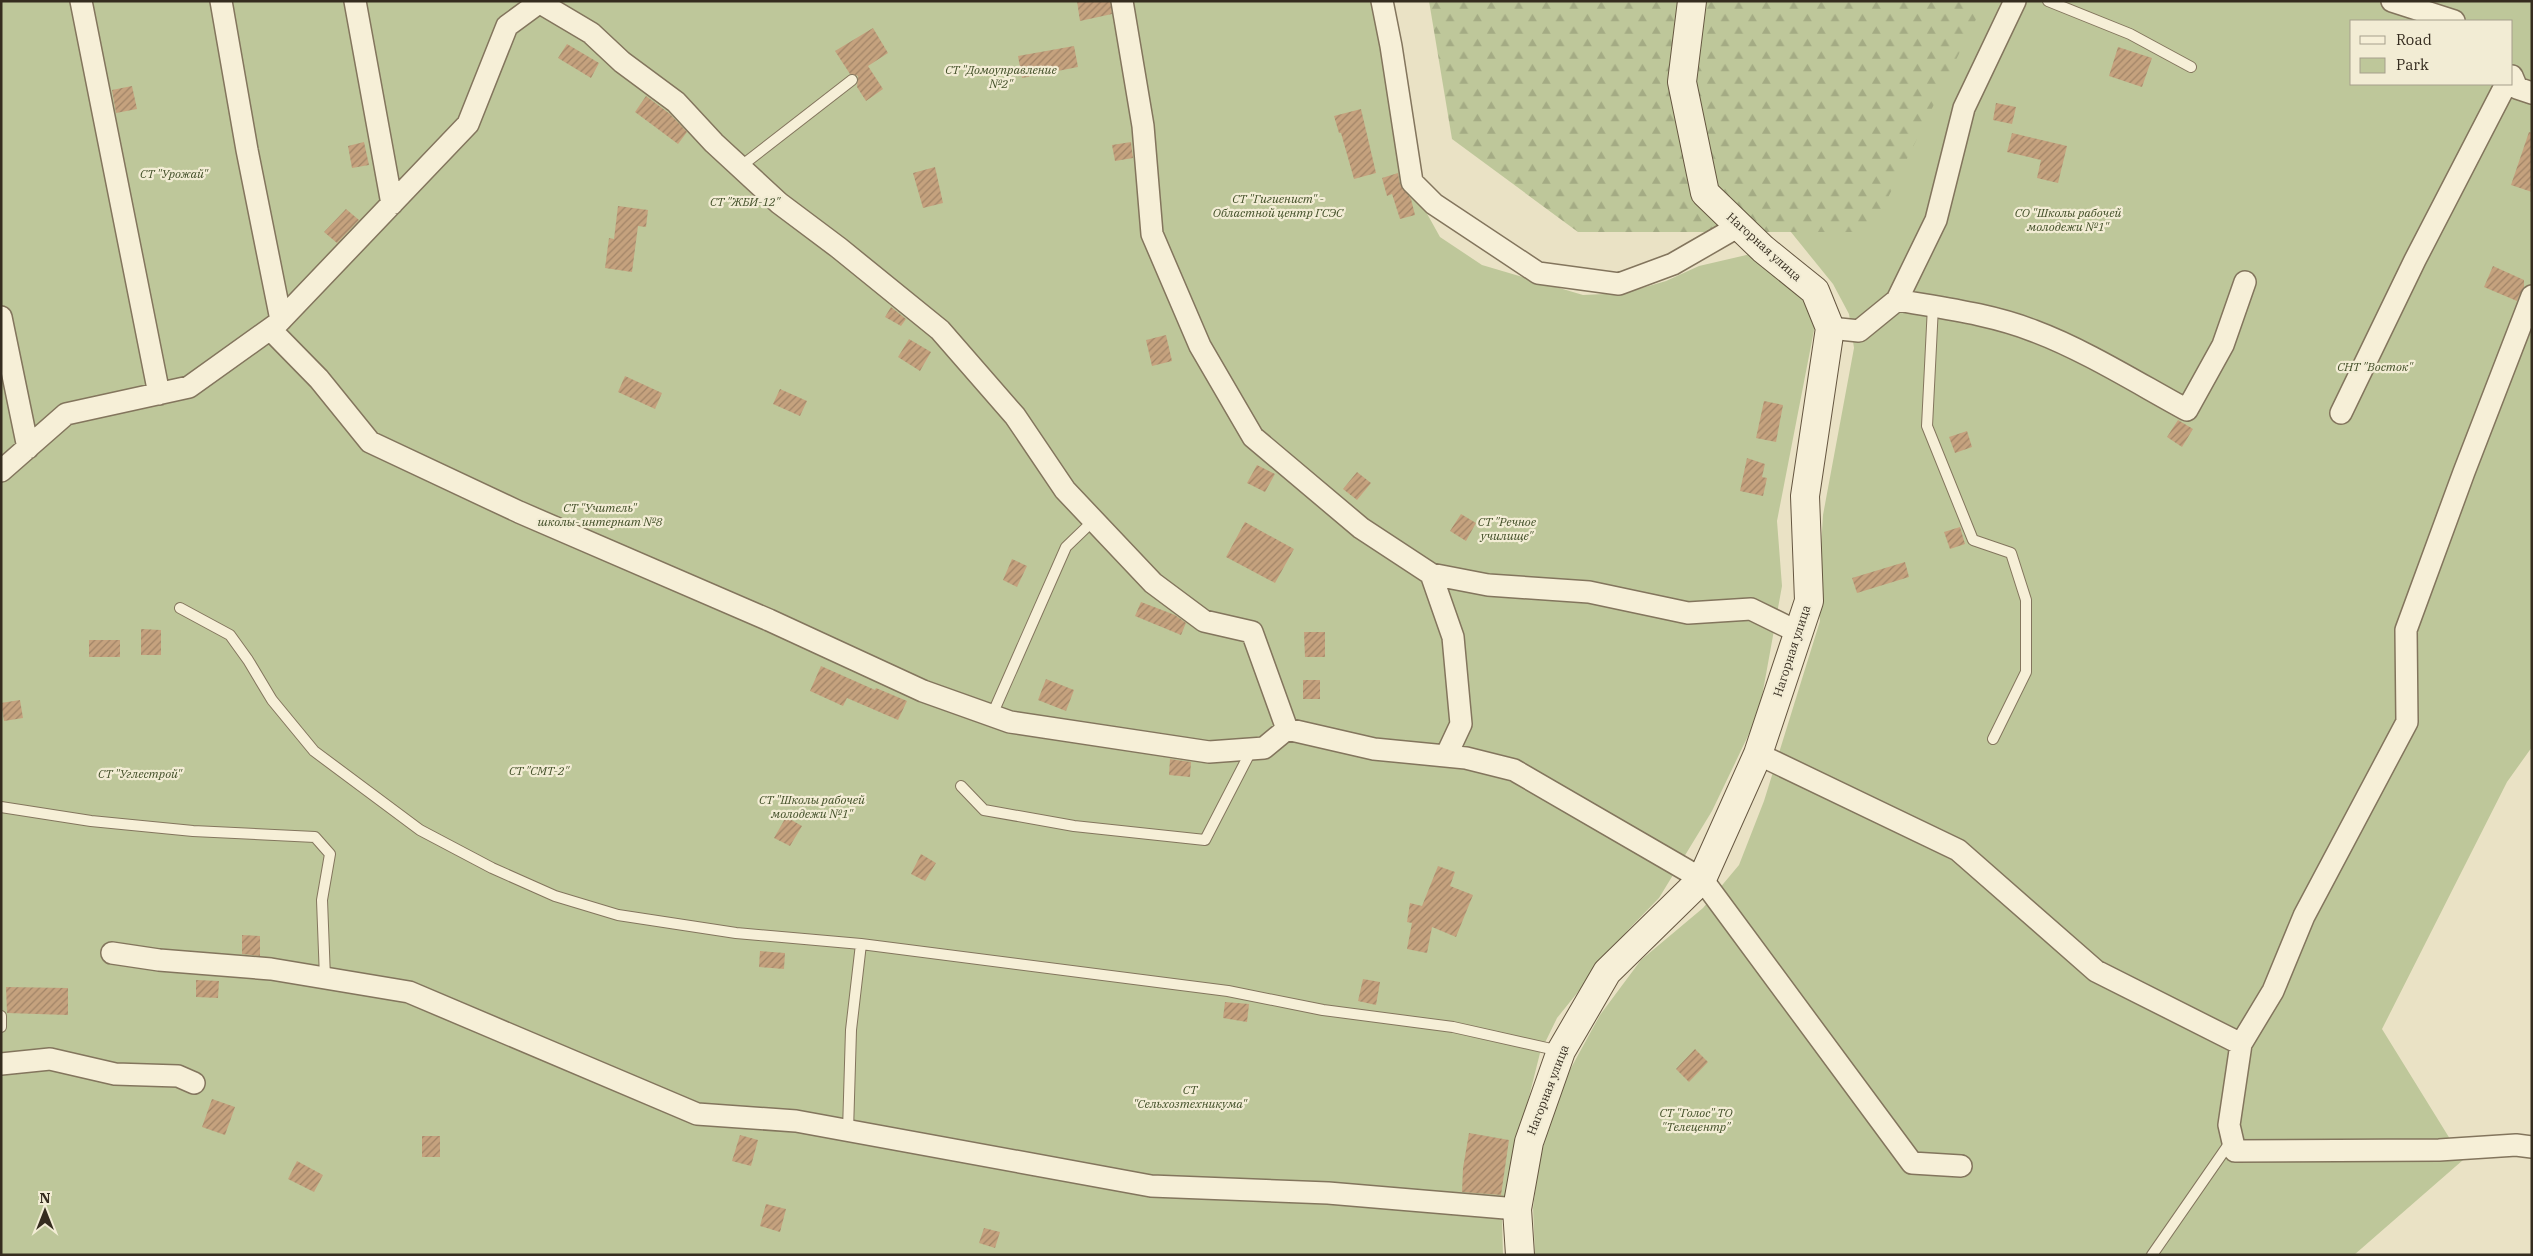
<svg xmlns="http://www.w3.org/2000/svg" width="2533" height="1256" viewBox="0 0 2533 1256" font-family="'IBM Plex Serif',serif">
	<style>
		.green { fill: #bec79a; fill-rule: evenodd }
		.forest { fill: url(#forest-firs) }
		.building { fill: url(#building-hatch) }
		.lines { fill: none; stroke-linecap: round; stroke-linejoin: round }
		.lane-casing { stroke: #83755d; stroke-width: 12 }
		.street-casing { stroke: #83755d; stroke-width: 24 }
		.secondary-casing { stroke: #655640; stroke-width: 30 }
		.lane { stroke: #f6efd7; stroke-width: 10 }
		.street { stroke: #f6efd7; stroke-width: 21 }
		.secondary { stroke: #f6efd7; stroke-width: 28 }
		.labels { text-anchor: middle; stroke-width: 4.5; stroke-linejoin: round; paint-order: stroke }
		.park-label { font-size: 12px; font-style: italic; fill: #424f28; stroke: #f2ecd4 }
		.street-label { font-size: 12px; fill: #352c1f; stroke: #f2ecd4 }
	</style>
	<defs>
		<pattern id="forest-firs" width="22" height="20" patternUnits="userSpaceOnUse" patternTransform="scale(1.25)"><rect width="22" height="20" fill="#bec79a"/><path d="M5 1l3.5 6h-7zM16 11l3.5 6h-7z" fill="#a4ab84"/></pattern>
		<pattern id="building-hatch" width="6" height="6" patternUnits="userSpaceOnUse" patternTransform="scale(1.25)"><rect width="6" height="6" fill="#c5a27e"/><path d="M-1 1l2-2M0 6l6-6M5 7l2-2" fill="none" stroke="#a18467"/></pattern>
	</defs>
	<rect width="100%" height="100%" fill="#eae2c5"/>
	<path class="green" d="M 1,1 L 1378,1 L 1388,44 L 1391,121 L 1410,183 L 1440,237 L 1482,265 L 1583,295 L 1625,293 L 1666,281 L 1699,266 L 1755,253 L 1791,282 L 1816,320 L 1777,521 L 1782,586 L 1759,713 L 1712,811 L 1659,898 L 1628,930 L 1557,1018 L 1540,1053 L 1514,1157 L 1502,1219 L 1503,1255 L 1,1255 Z
		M 1750,1 L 2532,1 L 2532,747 L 2507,782 L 2382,1029 L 2463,1160 L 2354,1255 L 1535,1255 L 1533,1208 L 1538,1170 L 1554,1099 L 1600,1015 L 1641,960 L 1703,908 L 1739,865 L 1764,801 L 1820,621 L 1818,597 L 1823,515 L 1854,348 L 1849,314 L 1833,284 L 1748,179 ZM 2352,21 L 2512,21 L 2512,84 L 2352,84 Z"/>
	<path class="forest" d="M 1429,1 L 1985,1 L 1871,232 L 1578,232 L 1452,139 Z"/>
	<path class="building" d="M 1077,1 L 1110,1 L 1112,14 L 1080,21 Z
		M 873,28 L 888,53 L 868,66 L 883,89 L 866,101 L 857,87 L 858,76 L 850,74 L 835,51 Z
		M 567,44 L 599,63 L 591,78 L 558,58 Z
		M 1074,46 L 1078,67 L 1022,78 L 1018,56 Z
		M 2118,47 L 2152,58 L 2142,87 L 2109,76 Z
		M 132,86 L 137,109 L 116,113 L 112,90 Z
		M 646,96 L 670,114 L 687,132 L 678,144 L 635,112 Z
		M 1996,103 L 2016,107 L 2012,124 L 1993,120 Z
		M 1361,109 L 1376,173 L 1354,179 L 1341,133 L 1339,133 L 1334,116 Z
		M 2529,132 L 2532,133 L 2532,192 L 2511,185 Z
		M 2012,133 L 2067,146 L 2058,183 L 2037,178 L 2041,160 L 2007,152 Z
		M 364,142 L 369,165 L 352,168 L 348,146 Z
		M 1131,142 L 1133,158 L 1115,161 L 1112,145 Z
		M 935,167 L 943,203 L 923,208 L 913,173 Z
		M 1398,173 L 1400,184 L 1411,199 L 1415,215 L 1400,219 L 1392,194 L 1387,196 L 1382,178 Z
		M 618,206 L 648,210 L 646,227 L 638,226 L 632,272 L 605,268 L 609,238 L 614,239 Z
		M 346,209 L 359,220 L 337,243 L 324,232 Z
		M 2493,266 L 2524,280 L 2524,287 L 2517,301 L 2484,287 Z
		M 891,307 L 906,319 L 901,326 L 885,317 Z
		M 1166,335 L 1172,361 L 1152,366 L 1146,340 Z
		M 909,339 L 931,352 L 920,371 L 898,357 Z
		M 625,376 L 662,393 L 655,409 L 618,392 Z
		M 780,389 L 807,401 L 800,416 L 773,404 Z
		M 1764,401 L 1783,405 L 1776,442 L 1756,438 Z
		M 2178,420 L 2193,429 L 2182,447 L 2167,437 Z
		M 1967,431 L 1972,447 L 1955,453 L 1949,437 Z
		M 1747,458 L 1765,464 L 1762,477 L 1767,478 L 1763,496 L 1740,491 Z
		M 1257,465 L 1275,474 L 1265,492 L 1247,483 Z
		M 1357,472 L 1371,483 L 1357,500 L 1343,489 Z
		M 1461,514 L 1476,523 L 1466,541 L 1450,531 Z
		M 1245,522 L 1294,549 L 1275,583 L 1226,557 Z
		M 1960,527 L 1965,544 L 1950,549 L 1944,532 Z
		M 1012,559 L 1027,566 L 1017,587 L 1003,580 Z
		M 1905,562 L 1909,577 L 1857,593 L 1852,578 Z
		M 1141,602 L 1175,615 L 1186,623 L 1181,635 L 1135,616 Z
		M 141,629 L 161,630 L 161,655 L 141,655 Z
		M 1304,632 L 1325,632 L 1325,657 L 1305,657 Z
		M 89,640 L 120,640 L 120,657 L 89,657 Z
		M 821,666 L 875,690 L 876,688 L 907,701 L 898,720 L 847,698 L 843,706 L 810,691 Z
		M 1046,679 L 1074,690 L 1066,711 L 1038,700 Z
		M 1303,680 L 1320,680 L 1320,699 L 1303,699 Z
		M 20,700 L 23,718 L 4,721 L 1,703 Z
		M 1170,759 L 1191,762 L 1190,777 L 1169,775 Z
		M 786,817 L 802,826 L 790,846 L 774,838 Z
		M 921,854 L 936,863 L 925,881 L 911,874 Z
		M 1438,866 L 1455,872 L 1450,886 L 1473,895 L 1456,937 L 1432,927 L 1427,953 L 1407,949 L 1412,923 L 1407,922 L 1410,903 L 1422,906 Z
		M 242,935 L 260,936 L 260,956 L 242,954 Z
		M 760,951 L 785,953 L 784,969 L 759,967 Z
		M 1363,979 L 1380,982 L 1376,1005 L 1358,1001 Z
		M 196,980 L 219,981 L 218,998 L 196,997 Z
		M 6,987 L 68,988 L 68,1015 L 7,1013 Z
		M 1225,1002 L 1249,1004 L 1247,1022 L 1223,1018 Z
		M 1695,1049 L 1708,1062 L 1689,1082 L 1676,1069 Z
		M 212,1099 L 235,1107 L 225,1135 L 202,1127 Z
		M 1469,1133 L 1509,1140 L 1501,1195 L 1462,1192 L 1463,1168 Z
		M 740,1135 L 758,1140 L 751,1166 L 732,1161 Z
		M 422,1136 L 440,1136 L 440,1157 L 422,1157 Z
		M 297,1161 L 323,1175 L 314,1192 L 288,1179 Z
		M 766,1204 L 786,1209 L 780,1232 L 760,1226 Z
		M 984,1228 L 1000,1232 L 995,1248 L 979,1243 Z"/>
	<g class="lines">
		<defs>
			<path id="lane" d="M 2048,1 L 2130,34 L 2191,67
				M 740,167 L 852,80
				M 1933,306 L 1927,426 L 1973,540 L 2011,553 L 2026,600 L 2026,672 L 1993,739
				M 180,608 L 230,635 L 248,660 L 272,700 L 314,751 L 420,830 L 492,868 L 555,896 L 618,915 L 736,933 L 861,944 L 1228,991 L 1323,1010 L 1453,1027 L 1560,1051
				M 992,715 L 1066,547 L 1094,520
				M 961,786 L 984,810 L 1074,826 L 1205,840 L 1252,749
				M 1,807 L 91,821 L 193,831 L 315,837 L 330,854 L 322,900 L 325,978
				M 1,1016 L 1,1027
				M 848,1131 L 851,1030 L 861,944
				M 2152,1255 L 2231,1141"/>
			<path id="street" d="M 81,1 L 159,394
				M 221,1 L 247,150 L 281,320
				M 355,1 L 392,204
				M 537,1 L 591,33 L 622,62 L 676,102 L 714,143 L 779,203 L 839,248 L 940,330 L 1015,416 L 1065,490 L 1153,583 L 1204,621 L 1252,632 L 1287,729 L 1374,749 L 1466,758 L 1514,770 L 1702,879 L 1912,1163 L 1961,1166
				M 1122,1 L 1143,126 L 1152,234 L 1200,346 L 1253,437 L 1361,528 L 1431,574 L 1453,637 L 1461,724 L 1446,756
				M 1382,1 L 1391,46 L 1412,182 L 1434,204 L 1538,273 L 1619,284 L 1673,264 L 1739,226
				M 2392,1 L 2454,21
				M 2512,76 L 2517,88 L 2532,93
				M 2532,296 L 2464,472 L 2406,630 L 2407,722 L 2304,916 L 2273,991 L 2241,1044 L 2229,1125 L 2235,1151 L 2439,1150 L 2516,1145 L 2532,1147
				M 1897,300 C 1942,308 1991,314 2034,331 C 2085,350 2139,384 2187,410 L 2223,345 L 2245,282
				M 1,317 L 28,448
				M 1830,328 L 1859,331 L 1897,300 L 1936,220 L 1964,108 L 2015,1
				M 270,329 L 319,379 L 370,442 L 519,512 L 769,620 L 923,691 L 1010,722 L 1209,752 L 1264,748 L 1287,729
				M 2341,413 L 2415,260 L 2506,84
				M 1,471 L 66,414 L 189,387 L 277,324 L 468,124 L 507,26 L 541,1
				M 1431,574 L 1488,585 L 1589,592 L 1688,613 L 1751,609 L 1798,632
				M 1758,754 L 1958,850 L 2096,971 L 2241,1044
				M 112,953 L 159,960 L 271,969 L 409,992 L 697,1114 L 796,1121 L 1151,1186 L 1328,1193 L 1517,1209
				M 1,1064 L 50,1059 L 115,1074 L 178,1076 L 194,1083"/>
			<path id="secondary" d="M 1520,1255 L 1517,1209 L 1529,1142 L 1561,1051 L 1607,972 L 1702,879 L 1758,754 L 1809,601 L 1805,496 L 1830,328 L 1815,291 L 1763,249 L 1705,193 L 1682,82 L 1692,1"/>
		</defs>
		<use href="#lane" class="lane-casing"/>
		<use href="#street" class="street-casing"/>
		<use href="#secondary" class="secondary-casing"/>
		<use href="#lane" class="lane"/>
		<use href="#street" class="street"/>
		<use href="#secondary" class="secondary"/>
	</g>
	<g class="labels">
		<g class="park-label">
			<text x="1001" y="74">СТ "Домоуправление<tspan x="1001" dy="14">№2"</tspan></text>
			<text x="174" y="178">СТ "Урожай"</text>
			<text x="1278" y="203">СТ "Гигиенист" -<tspan x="1278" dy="14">Областной центр ГСЭС</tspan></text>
			<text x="745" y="206">СТ "ЖБИ-12"</text>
			<text x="2068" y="217">СО "Школы рабочей<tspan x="2068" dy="14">молодежи №1"</tspan></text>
			<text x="2375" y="371">СНТ "Восток"</text>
			<text x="600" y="512">СТ "Учитель"<tspan x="600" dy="14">школы- интернат №8</tspan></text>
			<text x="1507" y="526">СТ "Речное<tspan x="1507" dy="14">училище"</tspan></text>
			<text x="539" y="775">СТ "СМТ-2"</text>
			<text x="140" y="778">СТ "Углестрой"</text>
			<text x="812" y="804">СТ "Школы рабочей<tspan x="812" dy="14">молодежи №1"</tspan></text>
			<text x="1190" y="1094">СТ<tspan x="1190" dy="14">"Сельхозтехникума"</tspan></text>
			<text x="1696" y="1117">СТ "Голос" ТО<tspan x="1696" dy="14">"Телецентр"</tspan></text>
		</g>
		<g class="street-label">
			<text transform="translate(1764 247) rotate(42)" y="4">Нагорная улица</text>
			<text transform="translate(1792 651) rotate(-72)" y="4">Нагорная улица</text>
			<text transform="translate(1548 1090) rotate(-69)" y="4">Нагорная улица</text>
		</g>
	</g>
	<rect width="2533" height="1256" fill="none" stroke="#352c1f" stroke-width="5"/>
	<rect x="2350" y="20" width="162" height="65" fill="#f2ecd4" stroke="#a69f8c"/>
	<rect x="2360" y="36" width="25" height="8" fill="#f6efd7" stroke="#a69f8c"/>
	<text x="2396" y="45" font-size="15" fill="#352c1f">Road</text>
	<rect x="2360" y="58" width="25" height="15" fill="#bec79a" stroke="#a69f8c"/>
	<text x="2396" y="70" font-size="15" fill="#352c1f">Park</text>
	<g transform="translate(45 1211)" stroke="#f2ecd4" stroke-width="4" paint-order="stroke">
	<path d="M0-4L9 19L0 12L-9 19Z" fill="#352c1f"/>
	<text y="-8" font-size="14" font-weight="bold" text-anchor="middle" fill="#352c1f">N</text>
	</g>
</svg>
